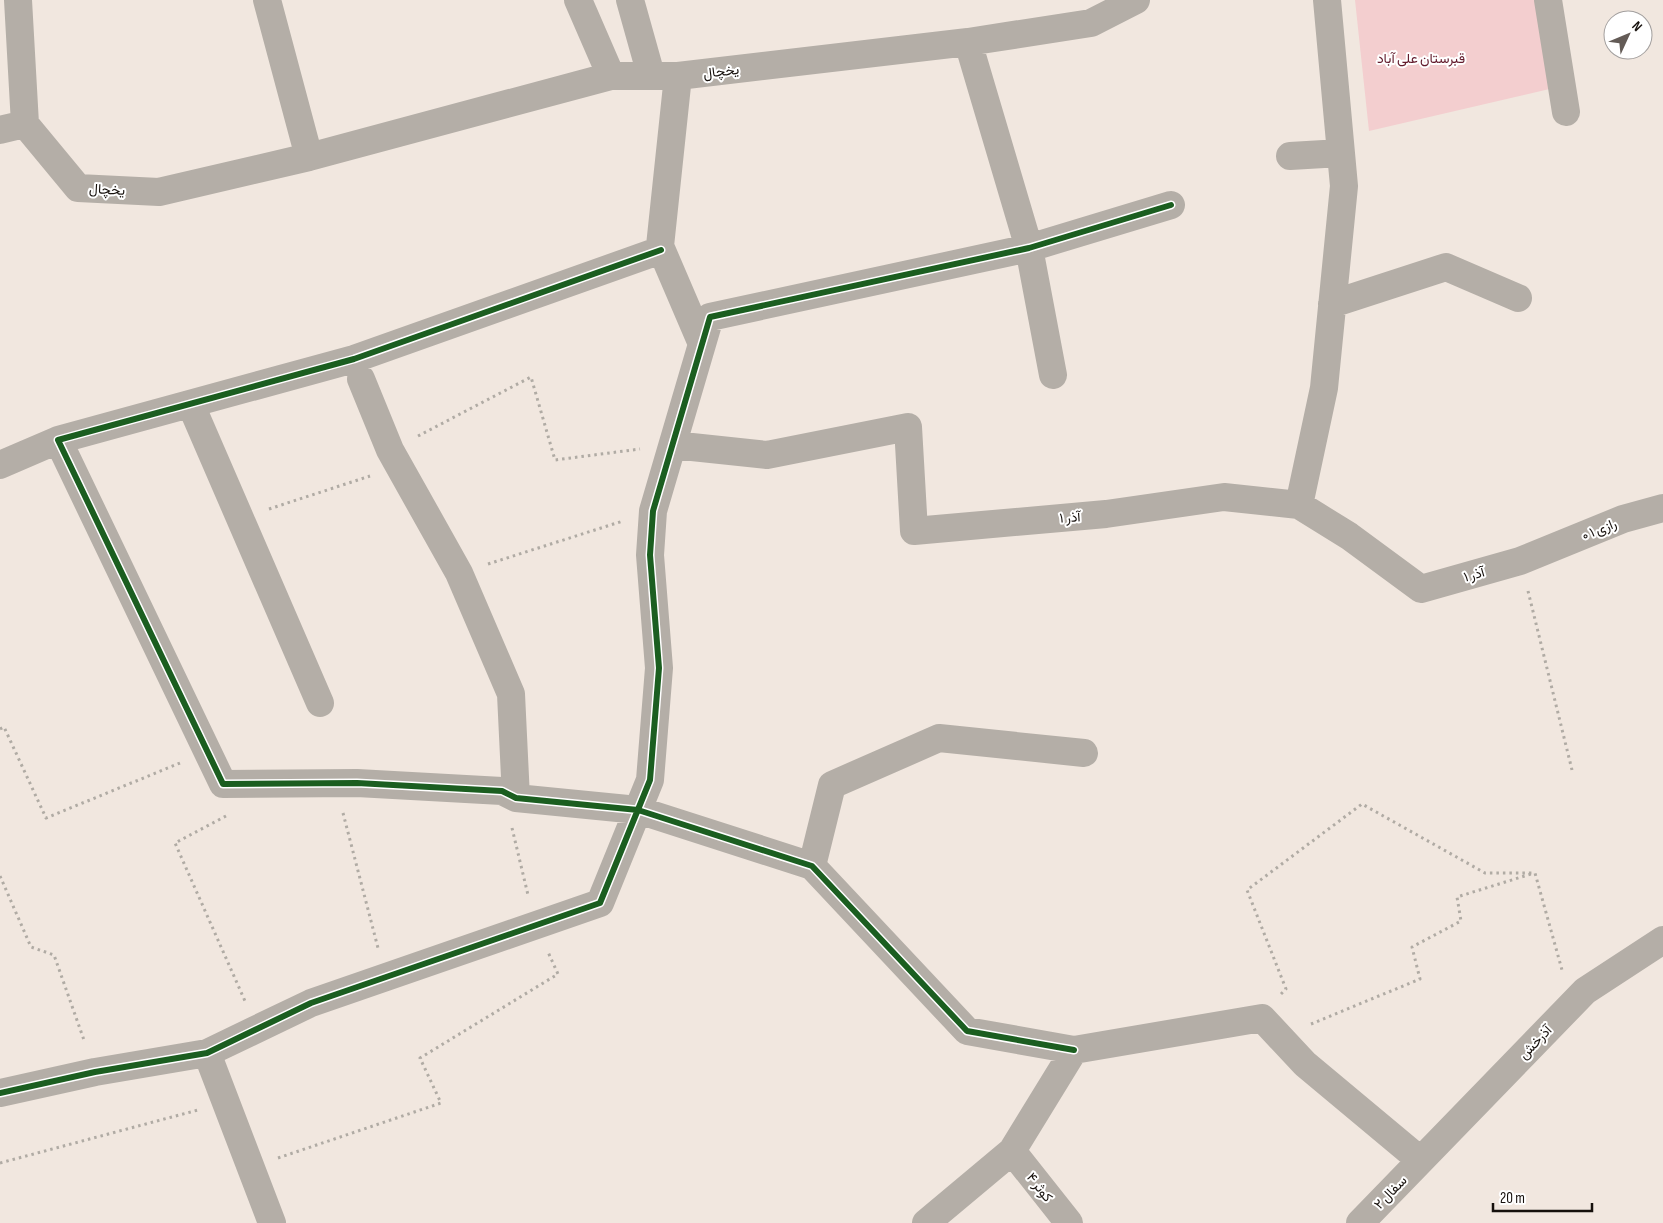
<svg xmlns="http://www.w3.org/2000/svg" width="1663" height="1223" viewBox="0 0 1663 1223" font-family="'Sofia Sans Condensed',Vazirmatn,sans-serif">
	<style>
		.green { fill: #f3cecf }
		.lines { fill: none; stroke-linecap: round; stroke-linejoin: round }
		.path { stroke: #b0aba4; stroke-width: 3; stroke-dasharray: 2.5 4; stroke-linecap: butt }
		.minor { stroke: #b4aea7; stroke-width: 28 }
		.cycleway-casing { stroke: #fff; stroke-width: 9 }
		.cycleway { stroke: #1b5e20; stroke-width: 6 }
		.labels { text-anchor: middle; stroke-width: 4; stroke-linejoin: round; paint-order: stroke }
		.park-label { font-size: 14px; fill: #621b2c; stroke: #fff }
		.street-label { font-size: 14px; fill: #16100c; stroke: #fff }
	</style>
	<rect width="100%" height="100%" fill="#f1e7df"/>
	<path class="green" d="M 1355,0 L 1540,0 L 1558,87 L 1369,131 Z"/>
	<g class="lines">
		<path class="path" d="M 418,436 L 531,377 L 555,460 L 640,449
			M 269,509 L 370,476
			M 488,564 L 623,521
			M 1528,591 L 1572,770
			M 0,729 L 4,727 L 46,818 L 180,763
			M 343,813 L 378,948
			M 226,816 L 175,843 L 245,1001
			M 512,828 L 528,895
			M 0,876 L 31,947 L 54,955 L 85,1043
			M 1281,994 L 1286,989 L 1247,890 L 1362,804 L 1485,873 L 1535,873 L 1562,970
			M 1311,1024 L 1420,979 L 1412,947 L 1461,921 L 1457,897 L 1531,874
			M 278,1158 L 441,1103 L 420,1058 L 558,974 L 548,952
			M 0,1163 L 198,1110"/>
		<path class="minor" d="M 18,0 L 25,124 L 78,188 L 159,192 L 309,157
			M 267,0 L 309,157 L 611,76 L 678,76 L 968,42 L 1091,23 L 1136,0
			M 578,0 L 611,76
			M 630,0 L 651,75
			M 1548,0 L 1566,112
			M 968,42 L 1029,248 L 1053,375
			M 678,76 L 660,246 L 702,344
			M 0,130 L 25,124
			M 1290,156 L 1341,153
			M 661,250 L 354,359 L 58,440 L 223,784 L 357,783 L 502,791 L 516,798 L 638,810 L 812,866 L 967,1031 L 1074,1050
			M 1332,304 L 1446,267 L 1518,298
			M 361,379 L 390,450 L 459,573 L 511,694 L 516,798
			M 191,405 L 320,703
			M 673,445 L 767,455 L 908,427 L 914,531 L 1106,514 L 1224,497 L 1299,505 L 1349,536 L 1421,589 L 1520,561 L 1623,519 L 1663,508
			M 0,465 L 58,440
			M 1299,505 L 1324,388 L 1344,186 L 1327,0
			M 812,866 L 832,785 L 939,738 L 1084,753
			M 207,1053 L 272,1223
			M 0,1093 L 95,1072 L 207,1053 L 311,1003 L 600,903 L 650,780 L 659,668 L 650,555 L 653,511 L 710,317 L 1029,248 L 1171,205
			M 1012,1151 L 1069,1223
			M 926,1223 L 1012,1151 L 1074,1050 L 1262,1018 L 1305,1064 L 1420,1160
			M 1360,1223 L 1585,991 L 1663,940"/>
		<defs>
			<path id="cycleway" d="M 661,250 L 354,359 L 58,440 L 223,784 L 357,783 L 502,791 L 516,798 L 638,810 L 812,866 L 967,1031 L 1074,1050
				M 0,1093 L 95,1072 L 207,1053 L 311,1003 L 600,903 L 650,780 L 659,668 L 650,555 L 653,511 L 710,317 L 1029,248 L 1171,205"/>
		</defs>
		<use href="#cycleway" class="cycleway-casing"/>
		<use href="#cycleway" class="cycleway"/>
	</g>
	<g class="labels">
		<g class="park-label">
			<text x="1421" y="63">قبرستان علی آباد</text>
		</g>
		<g class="street-label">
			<text transform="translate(721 71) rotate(-7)" y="5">یخچال</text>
			<text transform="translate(107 189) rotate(3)" y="5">یخچال</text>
			<text transform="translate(1070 517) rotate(-4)" y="5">آذر ۱</text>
			<text transform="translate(1599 529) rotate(-22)" y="5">رازی ۱ ۰</text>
			<text transform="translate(1474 574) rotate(-16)" y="5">آذر ۱</text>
			<text transform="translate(1535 1042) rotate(-46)" y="5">آذرخش</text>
			<text transform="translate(1040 1187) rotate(52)" y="5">کوثر ۴</text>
			<text transform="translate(1390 1192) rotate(-46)" y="5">سفال ۲</text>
		</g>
	</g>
	<g transform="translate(1628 35) rotate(46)"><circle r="24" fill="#ffffff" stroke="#a29f9e"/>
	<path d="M0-4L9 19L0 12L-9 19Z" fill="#635b56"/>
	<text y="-8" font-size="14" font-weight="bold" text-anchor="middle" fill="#16100c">N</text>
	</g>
	<path d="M1493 1203v8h99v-8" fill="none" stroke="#16100c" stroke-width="2.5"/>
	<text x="1500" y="1203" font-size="15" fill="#16100c" stroke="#ffffff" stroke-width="4" paint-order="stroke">20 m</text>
</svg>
